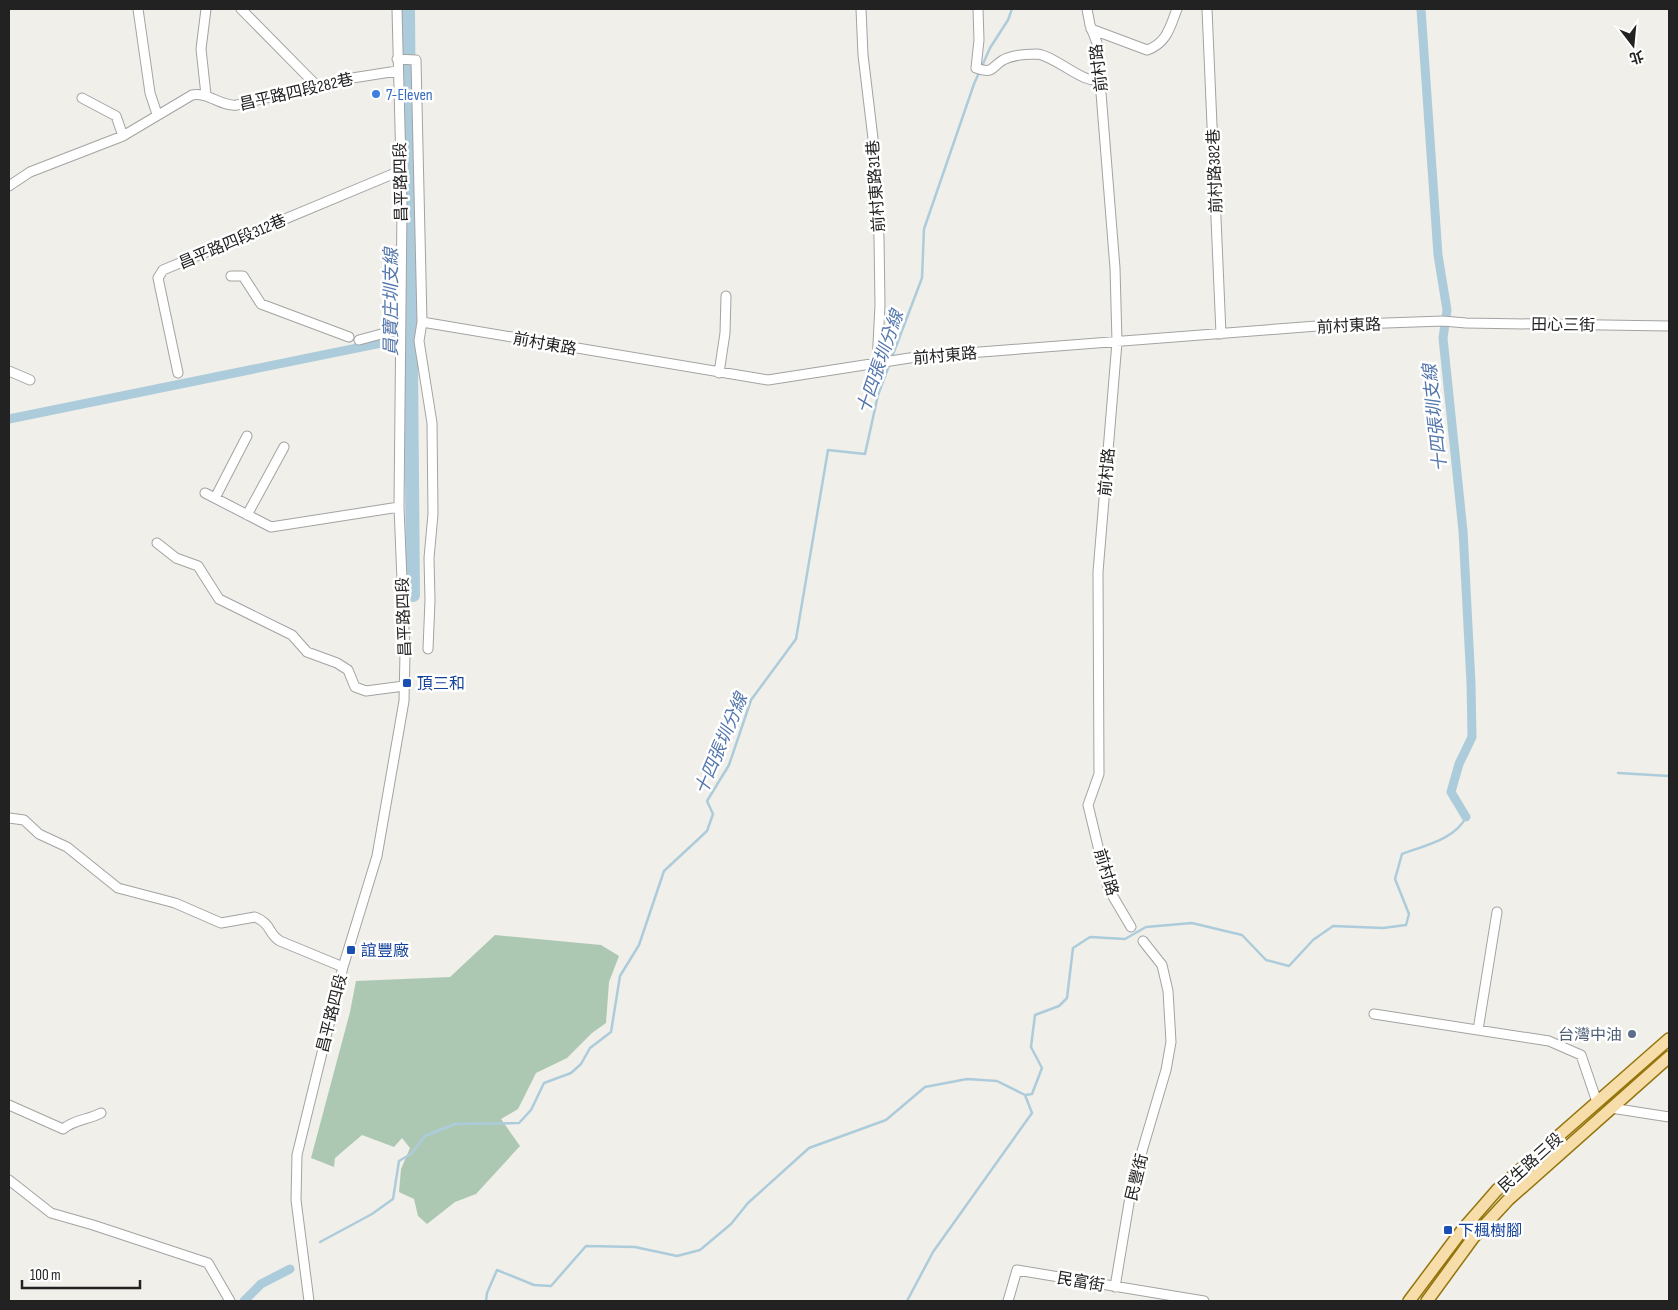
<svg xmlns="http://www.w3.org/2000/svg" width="1678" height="1310" viewBox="0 0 1678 1310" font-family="'Sofia Sans Condensed','Noto Sans TC',sans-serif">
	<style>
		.cemetery { fill: #acc8b3 }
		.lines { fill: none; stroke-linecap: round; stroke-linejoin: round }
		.stream { stroke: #adccdb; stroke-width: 2.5 }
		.canal { stroke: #adccdb; stroke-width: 9 }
		.river { stroke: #adccdb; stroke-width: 14 }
		.minor-casing { stroke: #a3a3a3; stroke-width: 11 }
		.major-casing { stroke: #94750b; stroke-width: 14 }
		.minor { stroke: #fff; stroke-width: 9 }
		.major { stroke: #f6ddaa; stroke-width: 11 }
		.shop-dot { fill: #3f7fe0; stroke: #fff; stroke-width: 2 }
		.transit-dot { fill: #1a4fb4; stroke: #fff; stroke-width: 2 }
		.service-dot { fill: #5c6f8a; stroke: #fff; stroke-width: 2 }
		.labels { text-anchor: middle; stroke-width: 5; stroke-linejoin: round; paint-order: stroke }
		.street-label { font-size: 16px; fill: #222; stroke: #fff }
		.shop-label { font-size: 16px; fill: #366cbe; stroke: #fff; text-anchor: start }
		.transit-label { font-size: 16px; fill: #164399; stroke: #fff; text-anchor: start }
		.service-label { font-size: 16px; fill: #4e5e75; stroke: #fff; text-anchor: end }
		.water-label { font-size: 18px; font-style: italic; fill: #5477ac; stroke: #fff }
	</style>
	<rect width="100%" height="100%" fill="#f1efe9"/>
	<path class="cemetery" d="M 495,935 L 601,945 L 619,956 L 609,982 L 606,1023 L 592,1033 L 567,1058 L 536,1073 L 518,1109 L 501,1119 L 520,1146 L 476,1194 L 455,1202 L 427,1224 L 418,1216 L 414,1199 L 399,1192 L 401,1169 L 410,1148 L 402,1138 L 394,1147 L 362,1135 L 335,1158 L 334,1167 L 311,1158 L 350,1012 L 356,981 L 450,977 Z"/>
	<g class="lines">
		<path class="stream" d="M 892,357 L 922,278 L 924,229 L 974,84 L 990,48 L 1008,20 L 1012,9
			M 1618,773 L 1669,776
			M 320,1242 L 372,1214 L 393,1199 L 399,1161 L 411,1154 L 425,1136 L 455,1124 L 519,1123 L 531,1110 L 544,1083 L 571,1073 L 581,1064 L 590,1048 L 611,1032 L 620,976 L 639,945 L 664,871 L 707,831 L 713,814 L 707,801 L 729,765 L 751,700 L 796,639 L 828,450 L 865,454 L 878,395 L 890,363
			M 486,1301 L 487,1293 L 497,1270 L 534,1285 L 551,1286 L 586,1246 L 635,1247 L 677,1256 L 700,1250 L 731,1224 L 748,1203 L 809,1148 L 886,1120 L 925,1087 L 967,1079 L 997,1081 L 1025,1095 L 1032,1094 L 1042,1068 L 1031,1047 L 1035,1015 L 1059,1006 L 1067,998 L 1073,948 L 1090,937 L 1125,939 L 1146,927 L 1192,923 L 1242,935 L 1266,960 L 1289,966 L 1313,940 L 1333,926 L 1383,928 L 1406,925 L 1409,914 L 1395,879 L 1402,854 C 1423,846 1456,839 1466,817
			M 907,1301 L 933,1252 L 1032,1113 L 1025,1095"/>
		<path class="canal" d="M 1421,9 L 1438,255 L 1447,310 L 1443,338 L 1463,531 L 1471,683 L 1472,737 L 1459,764 L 1451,792 L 1466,817
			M 9,419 L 411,337
			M 244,1301 L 261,1284 L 290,1269"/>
		<path class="river" d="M 408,9 L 413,595"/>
		<defs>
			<path id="minor" d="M 138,9 L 150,93 L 157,114
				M 241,9 L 317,86
				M 861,9 L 863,55 L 874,147 L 879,238 L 880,305 L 877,364
				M 978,9 L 979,40 L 976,68 C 994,74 990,68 1003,60 C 1012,55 1027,54 1037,54 C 1056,56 1085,86 1100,79
				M 1087,9 L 1090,25 L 1097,43 L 1115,268 L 1117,342 L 1098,572 L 1099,774 L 1088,805 L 1108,888 L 1131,927
				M 1207,9 L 1221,334
				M 1091,29 L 1147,50 C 1167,43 1170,27 1177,9
				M 397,59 L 416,60 L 422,322 L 419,341 L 432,423 L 433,514 L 429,558 L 430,600 L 428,649
				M 206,95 L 201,49 L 206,9
				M 82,98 L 116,116 L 123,136
				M 9,186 L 30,172 L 123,136 L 192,95 C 209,92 221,107 237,105 L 346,79 L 397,71
				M 231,276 L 243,276 L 261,304 L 349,337
				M 422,322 L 768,380 L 916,357 L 1330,325 L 1443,321 L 1466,323 L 1669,326
				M 359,340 L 400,329
				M 9,371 L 30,380
				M 178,373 L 158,278 L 163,270 L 400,171
				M 719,373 L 725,333 L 726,296
				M 205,493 L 271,527 L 399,507
				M 215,498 L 247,436
				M 247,515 L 284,447
				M 157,543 L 176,558 L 198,566 L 219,599 L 292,635 L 307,652 L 337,663 L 348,670 L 355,687 L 366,691 L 404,686
				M 9,818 L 24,820 L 39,834 L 67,847 L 118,888 L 175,903 L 221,923 L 255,917 C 272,924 268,934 280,941 L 343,967
				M 1374,1014 L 1549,1041 L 1581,1055 L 1597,1102
				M 1478,1030 L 1497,912
				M 9,1105 L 63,1129 C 75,1119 88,1120 101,1113
				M 1611,1108 L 1669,1117
				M 9,1180 L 51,1213 L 93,1225 L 208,1263 L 230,1301
				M 1115,1287 L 1132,1185 L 1166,1070 L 1171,1042 L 1168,991 L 1162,965 L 1143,941
				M 309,1301 L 296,1200 L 297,1155 L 343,967 L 377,856 L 404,701 L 405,653 L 399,507 L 402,206 L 397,9
				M 1008,1301 L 1017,1270 L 1204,1301"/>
			<path id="major" d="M 1409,1301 L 1463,1229 L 1497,1190 L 1669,1039
				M 1427,1301 L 1473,1238 L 1508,1200 L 1669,1057"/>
		</defs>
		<use href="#minor" class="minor-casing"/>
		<use href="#major" class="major-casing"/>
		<use href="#minor" class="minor"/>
		<use href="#major" class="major"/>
	</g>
	<circle class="shop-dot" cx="376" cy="94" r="5"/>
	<g class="transit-dot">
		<rect x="402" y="678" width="10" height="10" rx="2.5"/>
		<rect x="346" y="945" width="10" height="10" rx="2.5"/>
		<rect x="1443" y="1225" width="10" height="10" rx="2.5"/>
	</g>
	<circle class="service-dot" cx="1632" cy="1034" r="5"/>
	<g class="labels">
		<g class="street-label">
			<text transform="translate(1098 68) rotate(-97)" y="6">前村路</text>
			<text transform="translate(296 91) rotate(-13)" y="6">昌平路四段282巷</text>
			<text transform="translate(1214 171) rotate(-92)" y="6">前村路382巷</text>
			<text transform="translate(400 182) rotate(-91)" y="6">昌平路四段</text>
			<text transform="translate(875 186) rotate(-94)" y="6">前村東路31巷</text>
			<text transform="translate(232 241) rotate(-23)" y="6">昌平路四段312巷</text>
			<text transform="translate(1563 324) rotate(1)" y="6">田心三街</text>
			<text transform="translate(1349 325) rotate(-3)" y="6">前村東路</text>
			<text transform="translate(545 343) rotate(10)" y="6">前村東路</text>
			<text transform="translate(945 355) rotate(-5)" y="6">前村東路</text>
			<text transform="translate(1106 472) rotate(-85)" y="6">前村路</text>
			<text transform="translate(403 617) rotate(-92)" y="6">昌平路四段</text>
			<text transform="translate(1107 872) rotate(73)" y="6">前村路</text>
			<text transform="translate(331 1013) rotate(-76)" y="6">昌平路四段</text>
			<text transform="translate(1530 1162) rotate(-42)" y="6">民生路三段</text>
			<text transform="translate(1136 1177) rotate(-76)" y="6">民豐街</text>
			<text transform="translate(1081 1281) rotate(10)" y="6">民富街</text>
		</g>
		<g class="shop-label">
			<text x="386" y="100">7-Eleven</text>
		</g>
		<g class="transit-label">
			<text x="417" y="689">頂三和</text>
			<text x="361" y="956">誼豐廠</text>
			<text x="1458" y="1236">下楓樹腳</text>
		</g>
		<g class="service-label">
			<text x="1622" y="1040">台灣中油</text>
		</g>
		<g class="water-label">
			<text transform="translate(391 302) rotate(-90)" y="6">員寶庄圳支線</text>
			<text transform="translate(880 362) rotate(-71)" y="6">十四張圳分線</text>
			<text transform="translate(1435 418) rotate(-96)" y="6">十四張圳支線</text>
			<text transform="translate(721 744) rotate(-67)" y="6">十四張圳分線</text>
		</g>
	</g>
	<rect width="1678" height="1310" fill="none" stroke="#222222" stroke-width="20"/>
	<g transform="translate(1633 45) rotate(164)" stroke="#ffffff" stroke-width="4" paint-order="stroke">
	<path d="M0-4L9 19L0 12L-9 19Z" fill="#222222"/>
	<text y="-8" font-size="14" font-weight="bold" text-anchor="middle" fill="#222222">北</text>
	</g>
	<path d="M22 1280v8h118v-8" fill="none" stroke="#222222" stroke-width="2.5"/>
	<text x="30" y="1280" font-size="15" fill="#222222" stroke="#ffffff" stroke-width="4" paint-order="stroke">100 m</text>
</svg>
